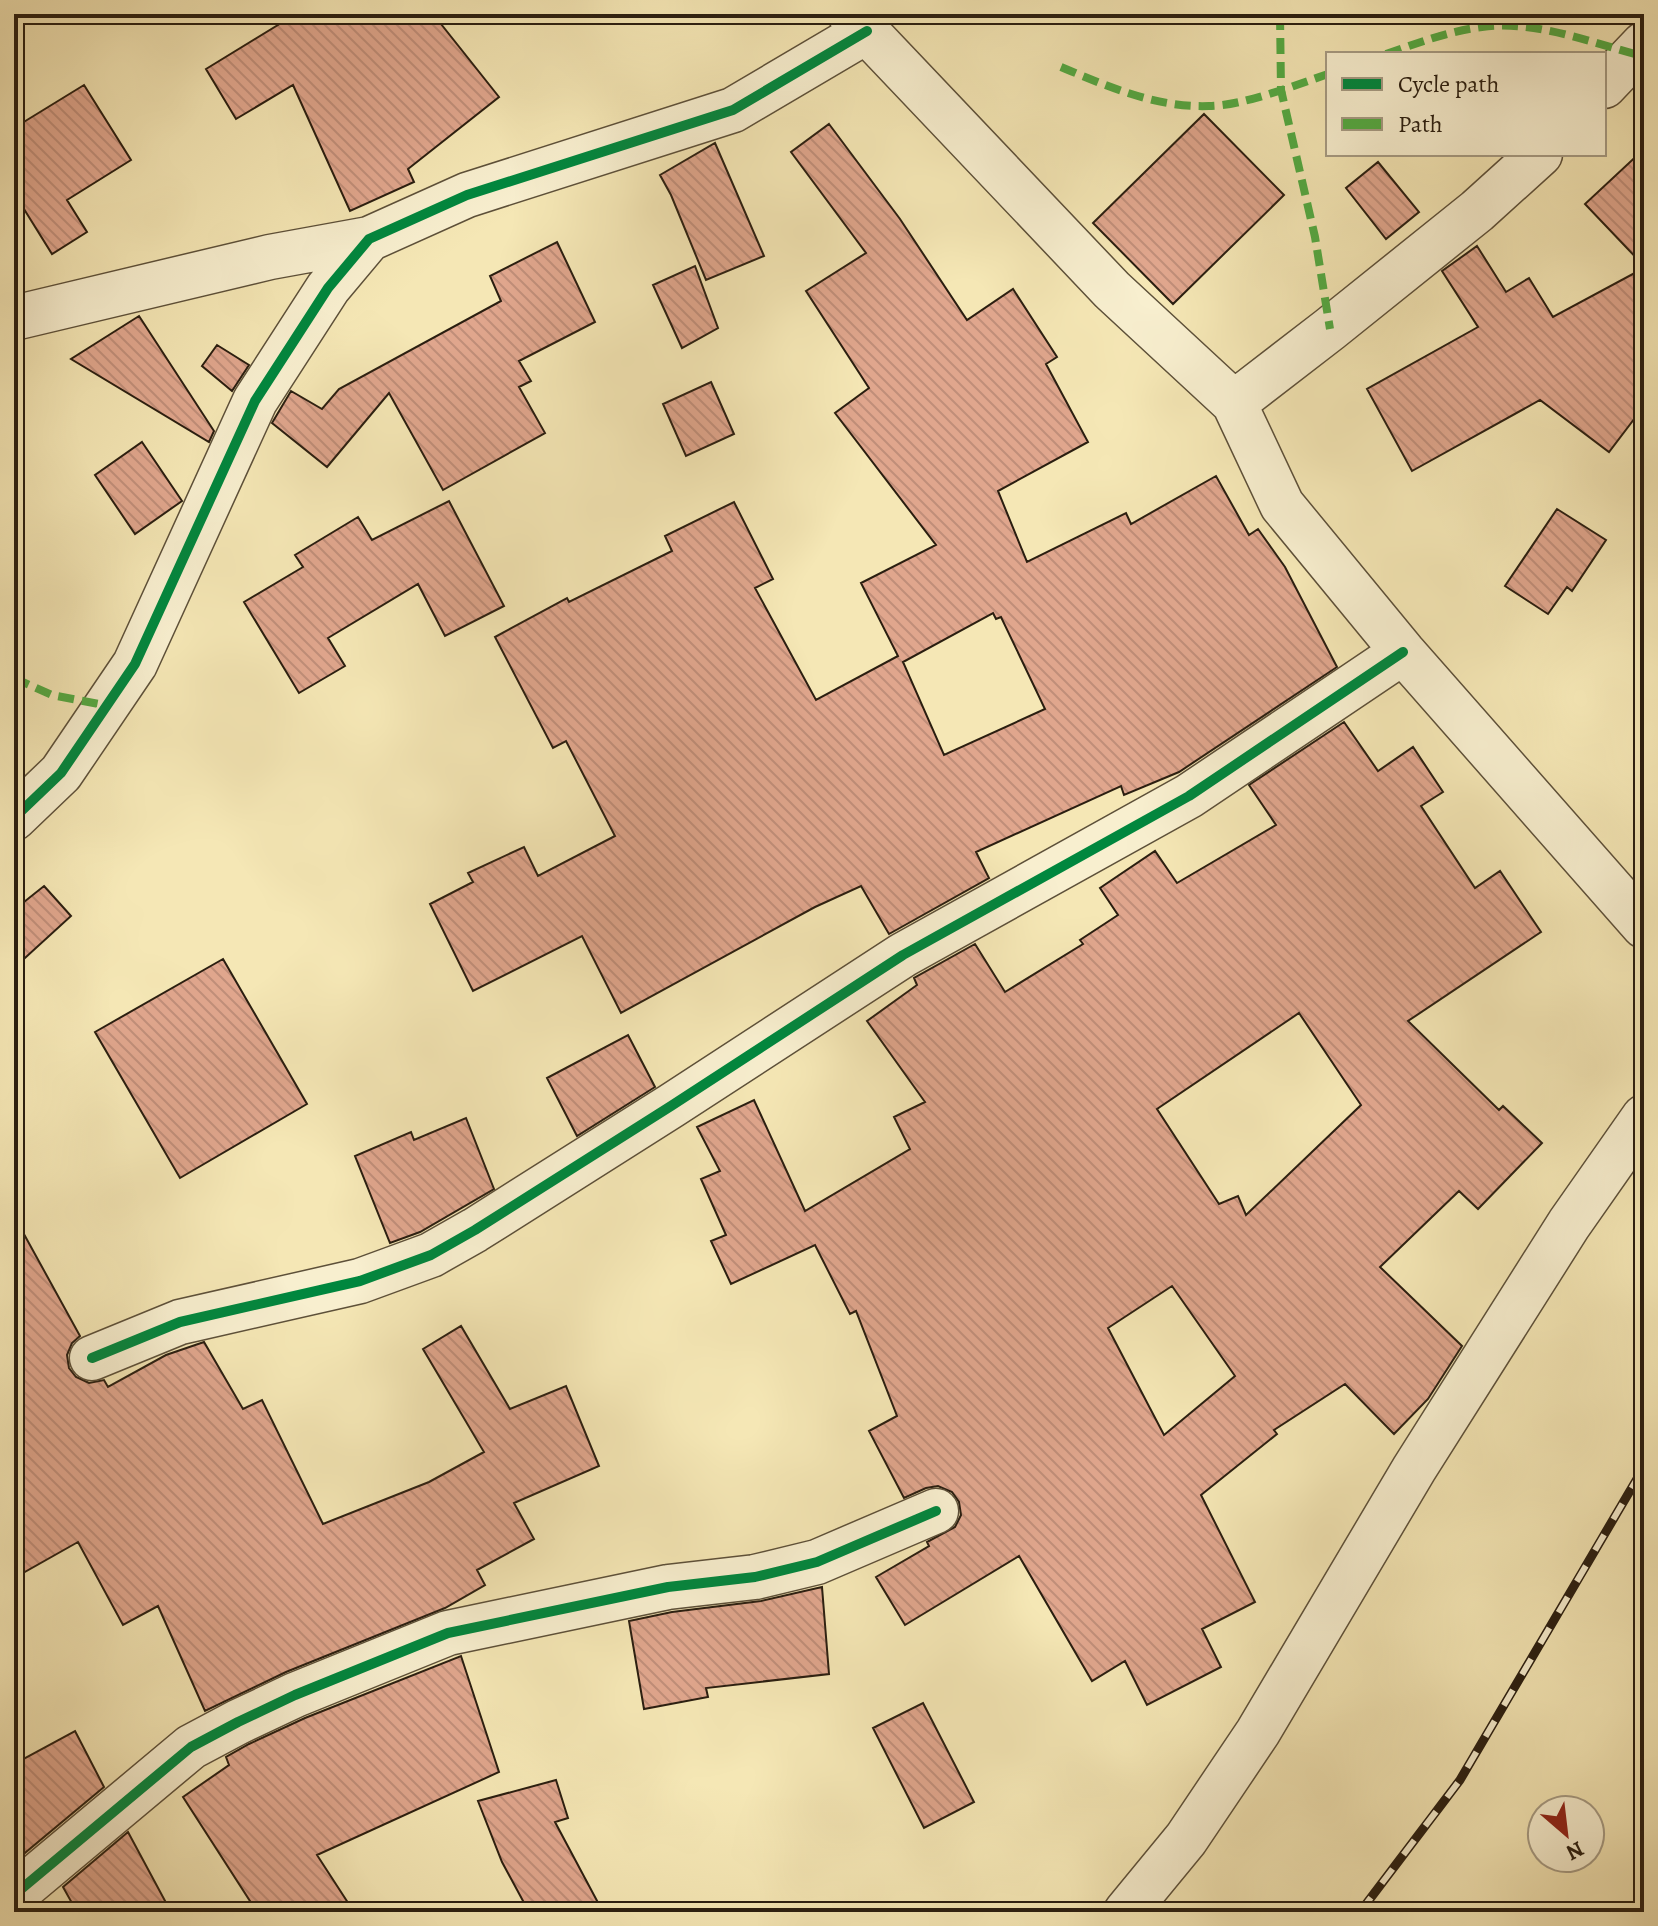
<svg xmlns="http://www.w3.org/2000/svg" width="1658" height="1926" viewBox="0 0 1658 1926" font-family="Alegreya,serif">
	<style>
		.building { fill: url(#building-back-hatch); stroke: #2a1e10; stroke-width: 2; fill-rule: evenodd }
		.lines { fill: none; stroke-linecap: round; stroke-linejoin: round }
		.street-casing { stroke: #5d5039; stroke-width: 47 }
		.street { stroke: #f8efcf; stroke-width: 44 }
		.rail-casing { stroke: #2a1e10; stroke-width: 9 }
		.rail { stroke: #f8efcf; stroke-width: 6; stroke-dasharray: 18; stroke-linecap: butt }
		.quiet { stroke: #53aa42; stroke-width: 8; stroke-dasharray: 16 8; stroke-linecap: butt }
		.cycleway-casing { stroke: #f8efcf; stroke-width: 15 }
		.cycleway { stroke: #00873e; stroke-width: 10 }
	</style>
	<defs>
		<pattern id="building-back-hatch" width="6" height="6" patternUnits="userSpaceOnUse" patternTransform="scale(2)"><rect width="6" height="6" fill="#e0a68d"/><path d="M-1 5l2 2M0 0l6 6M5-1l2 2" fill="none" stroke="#c08e79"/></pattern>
	</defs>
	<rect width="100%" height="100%" fill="#f5e7b5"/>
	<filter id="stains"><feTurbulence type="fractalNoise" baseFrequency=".0025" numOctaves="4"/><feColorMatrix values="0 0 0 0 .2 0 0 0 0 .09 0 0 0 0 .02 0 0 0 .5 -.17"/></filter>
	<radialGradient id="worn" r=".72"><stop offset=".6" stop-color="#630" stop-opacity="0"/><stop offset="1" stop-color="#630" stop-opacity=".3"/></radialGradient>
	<path class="building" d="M 296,14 L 433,14 L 499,97 L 408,169 L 414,182 L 350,211 L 293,85 L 236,119 L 206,69 Z
		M 84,85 L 131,160 L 67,200 L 87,232 L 52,254 L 14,193 L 14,128 Z
		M 1204,114 L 1284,195 L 1173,304 L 1093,223 Z
		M 829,124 L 900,219 L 967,320 L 1013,289 L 1057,357 L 1046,364 L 1088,442 L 998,491 L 1027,562 L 1126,513 L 1131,524 L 1216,476 L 1249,535 L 1258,529 L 1285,567 L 1337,667 L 1179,772 L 1124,795 L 1121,786 L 976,852 L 989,878 L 889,934 L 861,886 L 815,907 L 621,1013 L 582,936 L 473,991 L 430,904 L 473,882 L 468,873 L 524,847 L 538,876 L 615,836 L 566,741 L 553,748 L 495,637 L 567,598 L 569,602 L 672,551 L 665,536 L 734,502 L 773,579 L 755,588 L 816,700 L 898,656 L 861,583 L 936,545 L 835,413 L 869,388 L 806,291 L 866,253 L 791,152 ZM 993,613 L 996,619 L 1001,617 L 1045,709 L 944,755 L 903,662 Z
		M 715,143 L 764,256 L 706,280 L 671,195 L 660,175 Z
		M 1644,149 L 1644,266 L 1585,204 Z
		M 1378,162 L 1419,212 L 1386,239 L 1346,188 Z
		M 557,242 L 595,322 L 519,361 L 531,381 L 519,387 L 545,433 L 443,490 L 389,393 L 327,467 L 272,423 L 291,391 L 322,409 L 339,389 L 501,301 L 490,276 Z
		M 1477,246 L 1506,292 L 1529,278 L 1553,317 L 1644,268 L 1644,406 L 1609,452 L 1540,400 L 1412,471 L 1367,389 L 1478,327 L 1442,271 Z
		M 695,266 L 718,328 L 682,348 L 653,285 Z
		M 139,316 L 214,431 L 209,442 L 71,359 Z
		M 217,345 L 249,365 L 232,391 L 202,366 Z
		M 711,382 L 734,434 L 686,456 L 663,404 Z
		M 142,442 L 182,501 L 135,534 L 95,475 Z
		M 449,501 L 504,606 L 445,636 L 418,584 L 328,638 L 345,666 L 299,693 L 244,602 L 303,567 L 295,555 L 358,517 L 372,540 Z
		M 1557,509 L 1606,540 L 1572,591 L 1567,587 L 1548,614 L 1505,586 Z
		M 1344,722 L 1378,771 L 1413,747 L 1443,792 L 1421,806 L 1475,888 L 1500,871 L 1541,932 L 1408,1021 L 1499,1110 L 1503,1106 L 1542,1143 L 1478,1209 L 1459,1191 L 1380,1267 L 1462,1346 L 1428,1399 L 1394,1434 L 1345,1384 L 1274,1430 L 1277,1434 L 1201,1495 L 1255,1602 L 1202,1629 L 1221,1667 L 1147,1705 L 1125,1661 L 1092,1681 L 1019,1556 L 905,1625 L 876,1577 L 929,1546 L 927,1542 L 955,1527 L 961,1515 L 959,1502 L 952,1492 L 938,1486 L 926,1488 L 904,1498 L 869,1431 L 897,1416 L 856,1311 L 850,1314 L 815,1245 L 731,1284 L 711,1241 L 726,1235 L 701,1179 L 720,1171 L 697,1127 L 754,1100 L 805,1211 L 910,1149 L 894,1117 L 925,1102 L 867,1021 L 917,985 L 914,978 L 975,944 L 1005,992 L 1083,944 L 1080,940 L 1118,915 L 1100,888 L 1155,851 L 1177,883 L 1276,825 L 1249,785 ZM 1299,1013 L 1361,1105 L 1246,1215 L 1238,1196 L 1219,1204 L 1157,1109 ZM 1172,1286 L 1235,1376 L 1164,1435 L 1108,1328 Z
		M 44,886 L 71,916 L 14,968 L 14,910 Z
		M 223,959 L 307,1104 L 180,1178 L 95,1032 Z
		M 628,1035 L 655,1087 L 577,1136 L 547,1078 Z
		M 466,1118 L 494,1189 L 420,1232 L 390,1243 L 355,1156 L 411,1132 L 414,1140 Z
		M 14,1216 L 80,1336 L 72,1343 L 67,1355 L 69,1368 L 76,1377 L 89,1383 L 104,1380 L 108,1387 L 166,1355 L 204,1342 L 243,1409 L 262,1400 L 323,1524 L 429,1482 L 484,1452 L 423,1349 L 461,1326 L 510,1409 L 566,1386 L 599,1466 L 514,1503 L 534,1539 L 477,1570 L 485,1585 L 445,1608 L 286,1672 L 205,1711 L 158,1606 L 123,1625 L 78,1542 L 14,1578 Z
		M 822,1587 L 829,1674 L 706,1688 L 708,1697 L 644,1709 L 629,1621 L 672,1612 L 761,1601 Z
		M 461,1656 L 499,1772 L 317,1855 L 354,1912 L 257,1912 L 183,1797 L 229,1765 L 226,1757 L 249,1744 L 305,1718 Z
		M 923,1703 L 974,1802 L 924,1828 L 873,1728 Z
		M 75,1731 L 104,1787 L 14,1862 L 14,1764 Z
		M 556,1780 L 568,1818 L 555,1822 L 603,1912 L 529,1912 L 502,1862 L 478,1801 Z
		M 128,1832 L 171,1912 L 77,1912 L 63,1887 Z"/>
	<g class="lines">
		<defs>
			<path id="street" d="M 850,14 L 1112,290 L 1234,403 L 1282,505 L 1403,652 L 1644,926
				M 1604,86 L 1644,44
				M 14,318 L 270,257 L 369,239
				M 1234,403 L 1330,329 L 1477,211 L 1540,154
				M 14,818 L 61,773 L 135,664 L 255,401 L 328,288 L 369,239 L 467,195 L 733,110 L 867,31
				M 92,1358 L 180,1322 L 360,1281 L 431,1255 L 475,1230 L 671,1106 L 903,955 L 1189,796 L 1403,652
				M 14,1895 L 191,1747 L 238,1722 L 295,1695 L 448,1633 L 668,1587 L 755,1577 L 817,1562 L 936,1511
				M 1126,1912 L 1186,1839 L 1258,1732 L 1414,1469 L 1569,1224 L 1644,1117"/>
		</defs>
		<use href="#street" class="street-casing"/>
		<use href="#street" class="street"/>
		<defs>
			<path id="rail" d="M 1360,1912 L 1460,1780 L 1644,1467"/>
		</defs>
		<use href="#rail" class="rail-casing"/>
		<use href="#rail" class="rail"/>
		<path class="quiet" d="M 1280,14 L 1281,90 L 1315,237 L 1330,329
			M 1386,54 C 1418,43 1449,31 1482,27 C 1532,20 1587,41 1635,54
			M 1061,67 C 1109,87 1157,108 1209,106 C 1242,106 1296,85 1328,74
			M 14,678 L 52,695 L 109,706"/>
		<defs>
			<path id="cycleway" d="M 14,818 L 61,773 L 135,664 L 255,401 L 328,288 L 369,239 L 467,195 L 733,110 L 867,31
				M 92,1358 L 180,1322 L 360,1281 L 431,1255 L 475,1230 L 671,1106 L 903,955 L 1189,796 L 1403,652
				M 14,1895 L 191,1747 L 238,1722 L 295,1695 L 448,1633 L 668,1587 L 755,1577 L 817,1562 L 936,1511"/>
		</defs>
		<use href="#cycleway" class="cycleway-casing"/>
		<use href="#cycleway" class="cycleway"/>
	</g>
	<rect width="1658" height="1926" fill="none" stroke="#f5e7b5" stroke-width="48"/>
	<rect x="16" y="16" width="1626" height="1894" fill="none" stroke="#2a1e10" stroke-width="4"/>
	<rect x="24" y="24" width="1610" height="1878" fill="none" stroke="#2a1e10" stroke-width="2"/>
	<rect x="1326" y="52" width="280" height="104" fill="#f8efcf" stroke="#a69b83" stroke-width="2"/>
	<rect x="1342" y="78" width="40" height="12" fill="#00873e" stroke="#a69b83" stroke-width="2"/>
	<text x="1398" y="92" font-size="24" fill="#2a1e10">Cycle path</text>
	<rect x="1342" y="118" width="40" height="12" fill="#53aa42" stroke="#a69b83" stroke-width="2"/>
	<text x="1398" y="132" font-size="24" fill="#2a1e10">Path</text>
	<g transform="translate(1566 1834) rotate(152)"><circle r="38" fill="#f8efcf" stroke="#a69b83" stroke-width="2"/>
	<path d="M0-6L14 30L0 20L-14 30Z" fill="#8f2418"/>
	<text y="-12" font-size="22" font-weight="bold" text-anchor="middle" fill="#2a1e10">N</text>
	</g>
	<rect width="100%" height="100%" filter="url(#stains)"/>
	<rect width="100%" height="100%" fill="url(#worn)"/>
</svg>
